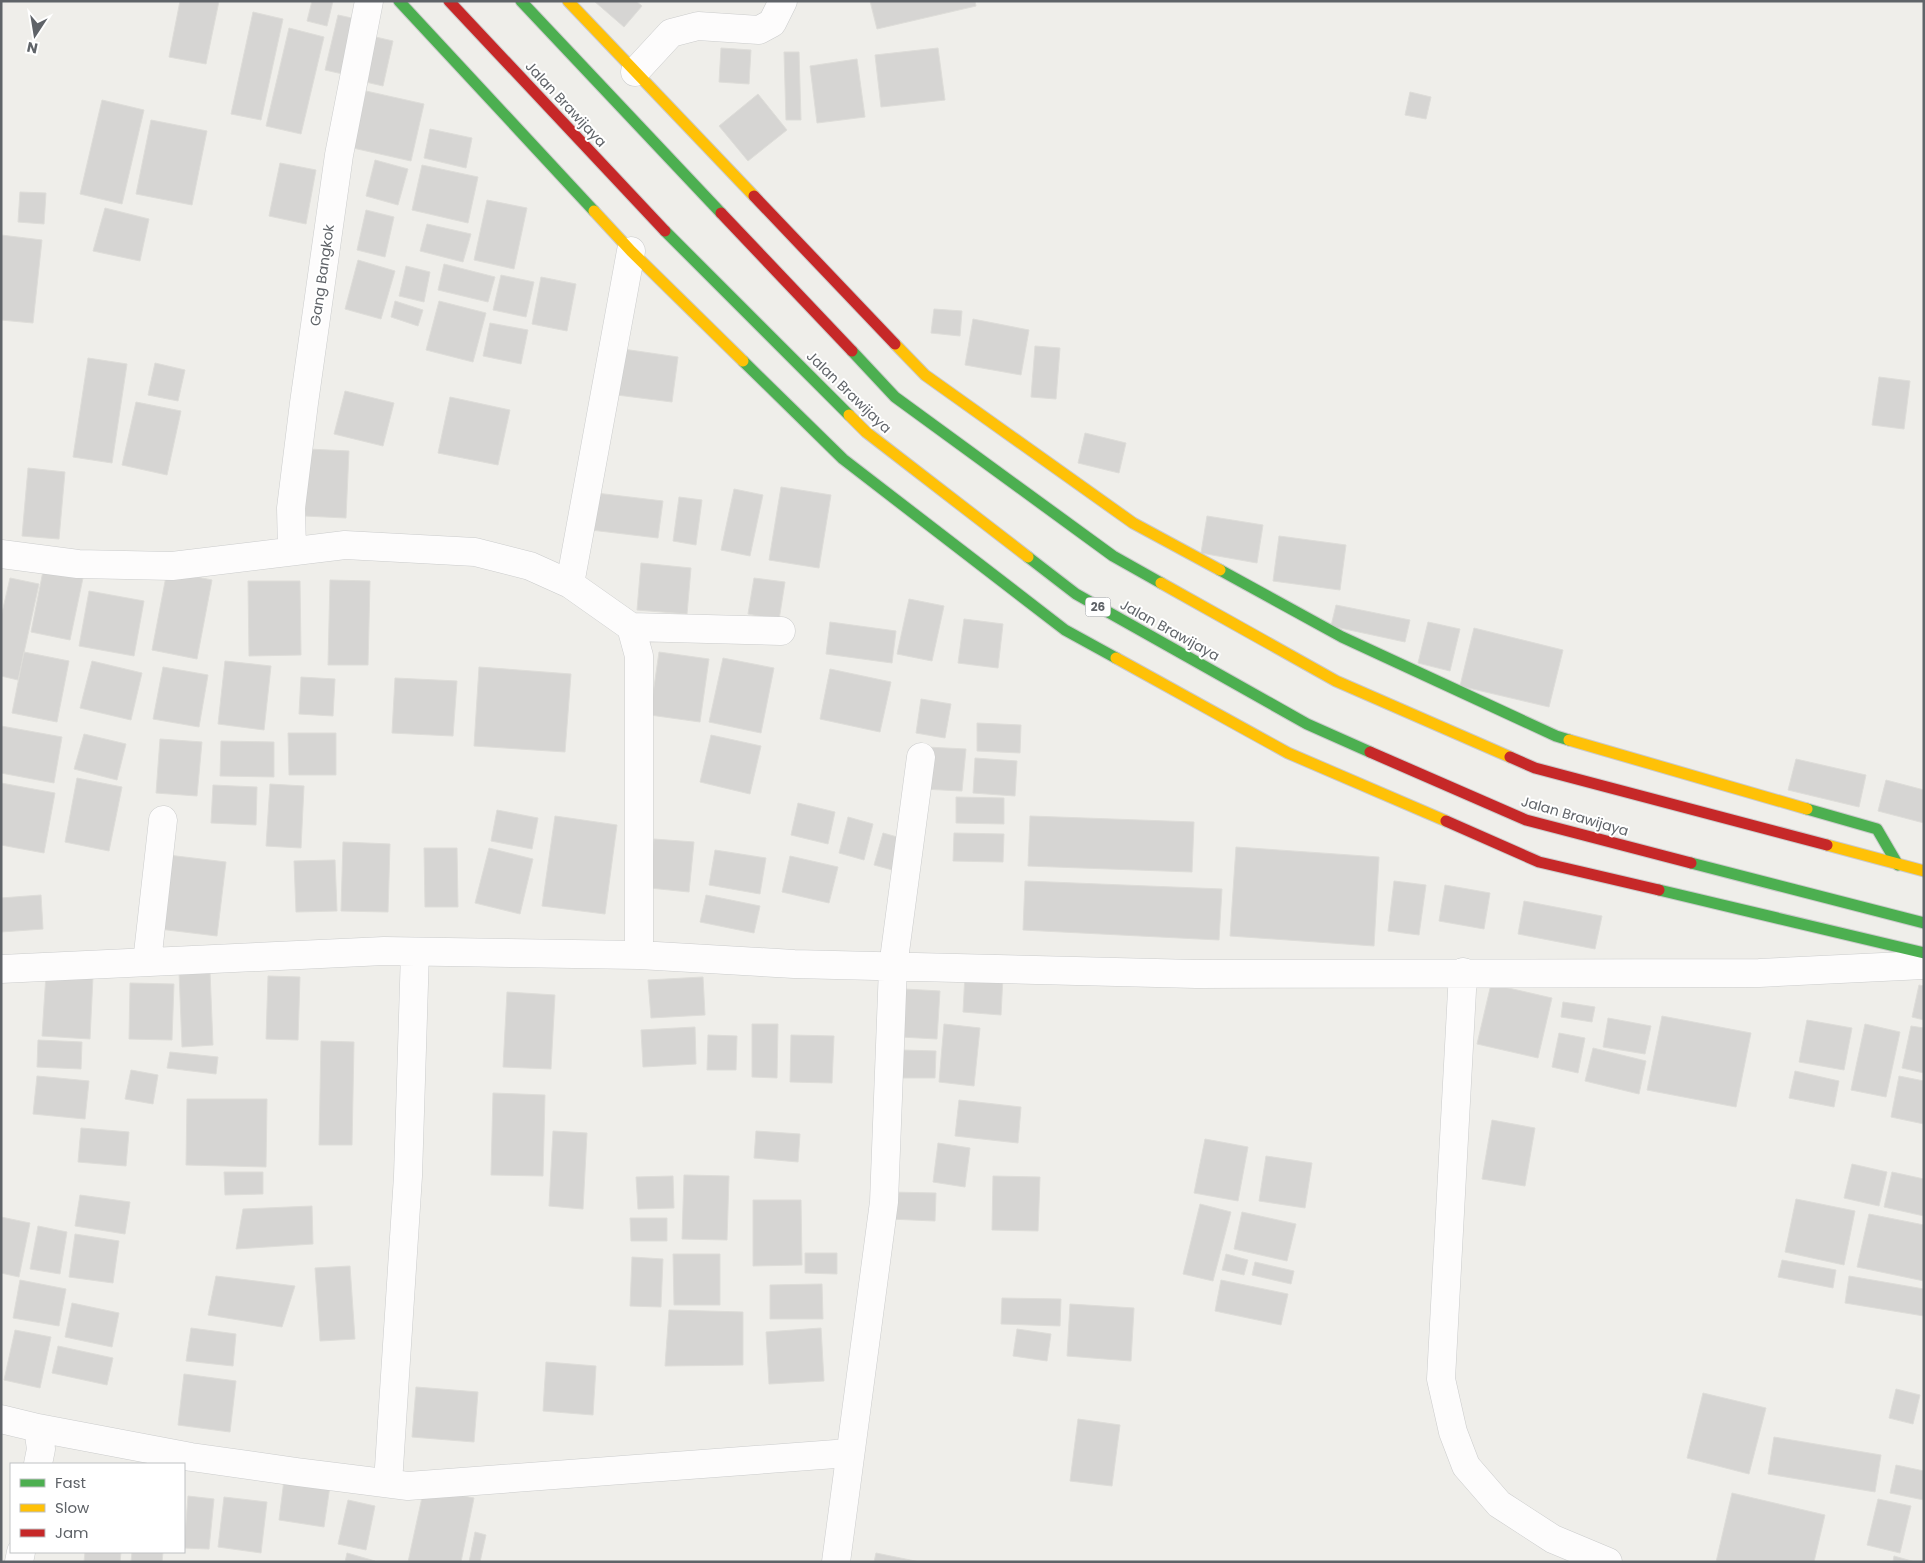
<svg xmlns="http://www.w3.org/2000/svg" width="1925" height="1563" viewBox="0 0 1925 1563" font-family="Poppins,sans-serif">
	<style>
		.building { fill: #d6d5d3; stroke: #deddd9 }
		.lines { fill: none; stroke-linecap: round; stroke-linejoin: round }
		.street-casing { stroke: #cbcccc; stroke-width: 29 }
		.fast-casing { stroke: #cacacb; stroke-width: 13 }
		.slow-casing { stroke: #cacacb; stroke-width: 13 }
		.jam-casing { stroke: #cacacb; stroke-width: 13 }
		.street { stroke: #fdfcfc; stroke-width: 28 }
		.fast { stroke: #4caf50; stroke-width: 11 }
		.slow { stroke: #ffc107; stroke-width: 11 }
		.jam { stroke: #c62828; stroke-width: 11 }
		.labels { text-anchor: middle; stroke-width: 4; stroke-linejoin: round; paint-order: stroke }
		.shield { fill: #fff; stroke: #8f9295; stroke-width: 1 }
		.shield-label { font-size: 12px; font-weight: bold; fill: #5f6368 }
		.street-label { font-size: 14px; fill: #5f6368; stroke: #fff }
	</style>
	<rect width="100%" height="100%" fill="#efeeea"/>
	<path class="building" d="M 180,1 L 219,1 L 206,64 L 169,57 Z
		M 312,1 L 333,1 L 327,26 L 307,21 Z
		M 594,1 L 636,1 L 642,6 L 624,27 Z
		M 870,1 L 975,1 L 976,6 L 877,29 Z
		M 253,12 L 283,19 L 261,120 L 231,114 Z
		M 338,15 L 361,20 L 347,75 L 325,70 Z
		M 289,28 L 324,37 L 301,134 L 266,126 Z
		M 367,35 L 393,41 L 383,86 L 357,80 Z
		M 721,48 L 751,50 L 749,84 L 719,82 Z
		M 938,48 L 945,100 L 881,107 L 875,55 Z
		M 784,52 L 799,52 L 801,120 L 786,120 Z
		M 857,59 L 865,117 L 817,123 L 810,66 Z
		M 366,91 L 424,104 L 411,161 L 353,148 Z
		M 1410,92 L 1431,97 L 1426,119 L 1405,115 Z
		M 758,94 L 787,130 L 748,161 L 719,126 Z
		M 102,100 L 144,110 L 122,204 L 80,194 Z
		M 151,120 L 207,131 L 192,205 L 136,194 Z
		M 430,129 L 472,138 L 466,168 L 424,158 Z
		M 375,160 L 408,169 L 398,205 L 366,196 Z
		M 280,163 L 316,170 L 306,224 L 269,216 Z
		M 422,165 L 478,177 L 468,223 L 412,210 Z
		M 20,192 L 46,193 L 44,224 L 18,222 Z
		M 487,200 L 527,208 L 514,269 L 474,260 Z
		M 105,208 L 149,219 L 140,261 L 93,251 Z
		M 366,210 L 394,217 L 385,257 L 357,250 Z
		M 427,224 L 471,234 L 463,262 L 420,251 Z
		M 1,235 L 42,240 L 33,323 L 1,320 Z
		M 358,260 L 395,271 L 381,319 L 345,309 Z
		M 444,264 L 495,277 L 488,302 L 438,290 Z
		M 406,266 L 430,272 L 424,302 L 399,296 Z
		M 501,275 L 534,282 L 526,317 L 493,310 Z
		M 541,277 L 576,284 L 567,331 L 532,324 Z
		M 395,301 L 423,310 L 418,326 L 391,317 Z
		M 439,301 L 486,313 L 473,362 L 426,350 Z
		M 934,309 L 962,311 L 960,336 L 931,333 Z
		M 973,319 L 1029,330 L 1021,375 L 965,365 Z
		M 490,323 L 528,330 L 521,364 L 483,356 Z
		M 1035,346 L 1060,348 L 1056,399 L 1031,397 Z
		M 623,349 L 678,357 L 672,402 L 617,395 Z
		M 88,358 L 127,364 L 112,463 L 73,457 Z
		M 155,363 L 185,370 L 178,401 L 148,395 Z
		M 1879,377 L 1910,381 L 1904,429 L 1872,425 Z
		M 345,391 L 394,403 L 383,446 L 334,434 Z
		M 450,397 L 510,410 L 498,465 L 438,453 Z
		M 136,402 L 181,411 L 167,475 L 122,465 Z
		M 1085,433 L 1126,443 L 1119,473 L 1078,463 Z
		M 308,449 L 349,451 L 346,518 L 305,516 Z
		M 28,468 L 65,472 L 59,539 L 22,536 Z
		M 781,487 L 831,495 L 819,568 L 769,560 Z
		M 734,489 L 763,495 L 750,556 L 721,550 Z
		M 596,493 L 663,501 L 658,538 L 591,530 Z
		M 679,497 L 702,500 L 696,545 L 673,541 Z
		M 1207,516 L 1263,525 L 1257,563 L 1201,553 Z
		M 1279,536 L 1346,545 L 1340,590 L 1273,581 Z
		M 641,563 L 691,568 L 687,614 L 637,610 Z
		M 43,571 L 83,578 L 70,640 L 31,632 Z
		M 167,571 L 212,580 L 197,659 L 152,650 Z
		M 10,578 L 39,584 L 18,680 L 1,676 L 1,617 Z
		M 754,578 L 785,582 L 779,620 L 748,614 Z
		M 330,580 L 370,581 L 368,665 L 328,665 Z
		M 248,581 L 300,581 L 301,655 L 249,656 Z
		M 89,591 L 144,601 L 134,656 L 79,646 Z
		M 909,599 L 944,606 L 932,661 L 897,654 Z
		M 1336,605 L 1410,620 L 1405,642 L 1331,626 Z
		M 964,619 L 1003,624 L 998,668 L 958,663 Z
		M 830,622 L 896,631 L 892,663 L 826,654 Z
		M 1428,622 L 1460,629 L 1450,671 L 1418,663 Z
		M 1474,628 L 1563,650 L 1549,707 L 1460,686 Z
		M 24,652 L 69,661 L 57,722 L 12,713 Z
		M 659,652 L 709,659 L 700,722 L 650,715 Z
		M 723,658 L 774,668 L 761,733 L 709,722 Z
		M 92,661 L 142,673 L 131,720 L 80,708 Z
		M 225,661 L 271,666 L 264,730 L 218,724 Z
		M 163,667 L 208,675 L 199,727 L 153,719 Z
		M 479,667 L 571,674 L 565,752 L 474,746 Z
		M 830,669 L 891,682 L 880,732 L 820,719 Z
		M 301,677 L 335,679 L 333,716 L 299,714 Z
		M 395,678 L 457,681 L 453,736 L 392,733 Z
		M 921,699 L 951,704 L 945,738 L 916,733 Z
		M 977,723 L 1021,725 L 1020,753 L 977,751 Z
		M 1,726 L 62,737 L 54,783 L 1,773 Z
		M 288,733 L 336,733 L 336,775 L 289,775 Z
		M 84,734 L 126,744 L 117,780 L 74,769 Z
		M 711,735 L 761,746 L 750,794 L 700,782 Z
		M 160,739 L 202,742 L 197,796 L 156,793 Z
		M 221,741 L 274,742 L 274,777 L 220,776 Z
		M 926,747 L 966,749 L 962,791 L 923,789 Z
		M 975,758 L 1017,761 L 1015,796 L 973,793 Z
		M 1796,759 L 1866,775 L 1859,807 L 1788,790 Z
		M 77,778 L 122,787 L 109,851 L 65,842 Z
		M 1886,780 L 1924,790 L 1924,823 L 1878,811 Z
		M 1,783 L 55,793 L 44,853 L 1,845 Z
		M 270,784 L 304,786 L 301,848 L 266,846 Z
		M 213,785 L 257,787 L 256,825 L 211,823 Z
		M 956,797 L 1004,798 L 1004,824 L 956,823 Z
		M 798,803 L 835,812 L 828,844 L 791,835 Z
		M 497,810 L 538,818 L 532,849 L 491,841 Z
		M 555,816 L 617,825 L 605,914 L 542,906 Z
		M 1030,816 L 1194,822 L 1192,872 L 1028,866 Z
		M 848,817 L 873,824 L 864,860 L 839,853 Z
		M 883,833 L 908,840 L 900,872 L 874,865 Z
		M 954,833 L 1004,834 L 1003,862 L 953,861 Z
		M 654,839 L 694,842 L 689,892 L 650,888 Z
		M 343,842 L 390,844 L 388,912 L 341,911 Z
		M 1236,847 L 1379,857 L 1374,946 L 1230,936 Z
		M 424,848 L 457,848 L 458,907 L 425,907 Z
		M 489,848 L 533,859 L 520,914 L 475,903 Z
		M 715,850 L 766,858 L 760,894 L 709,885 Z
		M 168,855 L 226,862 L 217,936 L 159,929 Z
		M 790,856 L 838,867 L 829,903 L 782,892 Z
		M 335,860 L 337,911 L 296,912 L 294,861 Z
		M 1025,881 L 1222,889 L 1219,940 L 1023,930 Z
		M 1394,881 L 1426,885 L 1419,935 L 1388,931 Z
		M 1445,885 L 1490,893 L 1484,929 L 1439,921 Z
		M 41,895 L 43,929 L 1,932 L 1,898 Z
		M 706,895 L 760,906 L 754,933 L 700,922 Z
		M 1524,901 L 1602,916 L 1595,949 L 1518,934 Z
		M 210,971 L 213,1045 L 182,1047 L 179,972 Z
		M 46,974 L 93,977 L 90,1039 L 42,1036 Z
		M 965,974 L 1003,976 L 1001,1015 L 963,1012 Z
		M 268,976 L 300,977 L 298,1040 L 266,1039 Z
		M 703,977 L 705,1015 L 651,1018 L 648,980 Z
		M 130,983 L 174,984 L 172,1040 L 129,1039 Z
		M 1491,984 L 1552,998 L 1538,1058 L 1477,1044 Z
		M 1919,985 L 1924,986 L 1924,1020 L 1912,1017 Z
		M 904,989 L 940,991 L 937,1039 L 901,1037 Z
		M 507,992 L 555,995 L 551,1069 L 503,1067 Z
		M 1563,1002 L 1595,1007 L 1592,1022 L 1561,1017 Z
		M 1662,1016 L 1751,1033 L 1736,1107 L 1647,1090 Z
		M 1608,1018 L 1651,1026 L 1645,1054 L 1603,1047 Z
		M 1807,1020 L 1852,1028 L 1844,1070 L 1799,1062 Z
		M 752,1024 L 778,1024 L 777,1078 L 752,1077 Z
		M 944,1024 L 980,1028 L 974,1086 L 939,1082 Z
		M 1865,1024 L 1900,1032 L 1886,1097 L 1851,1090 Z
		M 1911,1026 L 1924,1028 L 1924,1073 L 1902,1068 Z
		M 695,1027 L 696,1064 L 643,1067 L 641,1030 Z
		M 1559,1033 L 1585,1038 L 1578,1073 L 1552,1067 Z
		M 708,1035 L 737,1036 L 736,1070 L 707,1070 Z
		M 791,1035 L 834,1036 L 832,1083 L 790,1082 Z
		M 38,1040 L 82,1042 L 81,1069 L 37,1067 Z
		M 321,1041 L 354,1042 L 352,1145 L 319,1145 Z
		M 1593,1048 L 1646,1061 L 1639,1094 L 1585,1081 Z
		M 902,1050 L 936,1051 L 935,1078 L 902,1078 Z
		M 170,1052 L 218,1057 L 216,1074 L 167,1068 Z
		M 131,1070 L 158,1075 L 153,1104 L 125,1099 Z
		M 1795,1071 L 1839,1081 L 1834,1107 L 1789,1098 Z
		M 37,1076 L 89,1081 L 85,1119 L 33,1114 Z
		M 1899,1076 L 1924,1081 L 1924,1124 L 1891,1117 Z
		M 493,1093 L 545,1095 L 543,1176 L 491,1175 Z
		M 187,1099 L 267,1099 L 266,1167 L 186,1165 Z
		M 959,1100 L 1021,1107 L 1018,1143 L 955,1136 Z
		M 1492,1120 L 1535,1128 L 1525,1186 L 1482,1179 Z
		M 81,1128 L 129,1132 L 126,1166 L 78,1162 Z
		M 553,1131 L 587,1133 L 583,1209 L 549,1206 Z
		M 756,1131 L 800,1134 L 798,1162 L 754,1158 Z
		M 1205,1139 L 1248,1147 L 1238,1201 L 1194,1193 Z
		M 938,1143 L 970,1148 L 965,1187 L 933,1182 Z
		M 1266,1156 L 1312,1163 L 1305,1208 L 1259,1201 Z
		M 1852,1164 L 1887,1172 L 1879,1206 L 1844,1198 Z
		M 224,1172 L 263,1172 L 263,1194 L 225,1195 Z
		M 1892,1172 L 1924,1179 L 1924,1216 L 1884,1207 Z
		M 684,1175 L 729,1176 L 727,1240 L 682,1239 Z
		M 673,1176 L 674,1208 L 638,1209 L 636,1177 Z
		M 993,1176 L 1040,1177 L 1038,1231 L 992,1230 Z
		M 891,1192 L 936,1193 L 935,1221 L 890,1219 Z
		M 80,1195 L 130,1202 L 125,1234 L 75,1226 Z
		M 1796,1199 L 1855,1211 L 1844,1265 L 1785,1252 Z
		M 753,1200 L 801,1200 L 802,1265 L 753,1266 Z
		M 1200,1204 L 1231,1212 L 1213,1281 L 1183,1274 Z
		M 312,1206 L 313,1244 L 236,1249 L 243,1209 Z
		M 1242,1212 L 1296,1224 L 1287,1261 L 1234,1249 Z
		M 1869,1214 L 1924,1225 L 1924,1281 L 1857,1267 Z
		M 1,1217 L 30,1223 L 19,1277 L 1,1273 Z
		M 630,1218 L 667,1218 L 667,1241 L 631,1241 Z
		M 38,1226 L 67,1232 L 60,1274 L 30,1269 Z
		M 75,1234 L 119,1241 L 113,1283 L 69,1277 Z
		M 805,1253 L 837,1253 L 837,1274 L 805,1273 Z
		M 673,1254 L 720,1254 L 720,1305 L 674,1305 Z
		M 1226,1254 L 1248,1260 L 1244,1275 L 1222,1270 Z
		M 632,1257 L 663,1259 L 661,1307 L 630,1306 Z
		M 1782,1260 L 1836,1270 L 1833,1288 L 1778,1277 Z
		M 1255,1262 L 1294,1271 L 1291,1284 L 1252,1275 Z
		M 350,1266 L 355,1339 L 320,1341 L 315,1268 Z
		M 216,1276 L 295,1286 L 282,1327 L 208,1315 Z
		M 1849,1276 L 1924,1289 L 1924,1316 L 1845,1303 Z
		M 20,1280 L 66,1289 L 59,1326 L 13,1318 Z
		M 1221,1280 L 1288,1294 L 1281,1325 L 1215,1311 Z
		M 822,1284 L 823,1319 L 770,1319 L 770,1285 Z
		M 1002,1298 L 1061,1299 L 1060,1326 L 1001,1324 Z
		M 72,1303 L 119,1313 L 112,1347 L 65,1337 Z
		M 1070,1304 L 1134,1308 L 1131,1361 L 1067,1356 Z
		M 669,1310 L 743,1312 L 743,1365 L 665,1366 Z
		M 191,1328 L 236,1334 L 233,1366 L 186,1361 Z
		M 821,1328 L 824,1381 L 769,1384 L 766,1332 Z
		M 1017,1329 L 1051,1334 L 1047,1361 L 1013,1356 Z
		M 15,1330 L 51,1337 L 40,1388 L 4,1380 Z
		M 58,1346 L 113,1358 L 107,1385 L 52,1373 Z
		M 546,1362 L 596,1366 L 593,1415 L 543,1411 Z
		M 184,1374 L 236,1381 L 230,1432 L 178,1425 Z
		M 416,1387 L 478,1392 L 474,1442 L 412,1437 Z
		M 1896,1389 L 1920,1395 L 1913,1424 L 1889,1418 Z
		M 1703,1393 L 1766,1408 L 1749,1474 L 1687,1458 Z
		M 1078,1419 L 1120,1425 L 1112,1486 L 1070,1481 Z
		M 1774,1437 L 1881,1455 L 1875,1492 L 1768,1474 Z
		M 1896,1465 L 1924,1471 L 1924,1500 L 1890,1493 Z
		M 284,1480 L 330,1486 L 324,1527 L 279,1520 Z
		M 424,1488 L 474,1498 L 461,1562 L 408,1562 Z
		M 1732,1493 L 1825,1515 L 1814,1562 L 1716,1562 Z
		M 188,1496 L 214,1499 L 209,1549 L 184,1548 Z
		M 224,1497 L 267,1502 L 261,1553 L 218,1547 Z
		M 1878,1499 L 1911,1506 L 1900,1553 L 1867,1545 Z
		M 348,1500 L 375,1506 L 366,1550 L 338,1544 Z
		M 475,1532 L 486,1535 L 480,1562 L 469,1562 Z
		M 85,1552 L 121,1552 L 120,1562 L 84,1562 Z
		M 132,1552 L 163,1552 L 162,1562 L 131,1562 Z
		M 347,1553 L 375,1561 L 374,1562 L 345,1562 Z
		M 876,1553 L 920,1562 L 874,1562 Z
		M 1894,1556 L 1915,1562 L 1893,1562 Z"/>
	<g class="lines">
		<defs>
			<path id="street" d="M 635,72 L 671,33 L 698,26 L 759,30 L 772,23 L 783,1
				M 292,550 L 291,508 L 304,403 L 339,155 L 369,1
				M 1,554 L 78,564 L 172,566 L 345,545 L 475,552 L 530,566 L 570,584 L 631,627 L 639,656 L 639,955
				M 570,584 L 631,251
				M 631,627 L 781,631
				M 147,962 L 163,820
				M 1,969 L 384,951 L 639,955 L 794,964 L 1196,974 L 1759,973 L 1924,965
				M 1463,972 L 1441,1379 L 1453,1432 L 1466,1466 L 1499,1504 L 1553,1539 L 1608,1562
				M 1,1419 L 38,1428 L 41,1449 L 38,1464
				M 38,1428 L 191,1457 L 297,1472 L 408,1486 L 849,1453
				M 388,1483 L 408,1176 L 415,952
				M 19,1562 L 21,1552
				M 836,1562 L 884,1202 L 893,967 L 921,757"/>
			<path id="fast" d="M 399,1 L 594,211
				M 521,1 L 721,213
				M 665,231 L 849,415
				M 852,351 L 895,397 L 1113,556 L 1161,583
				M 743,361 L 843,459 L 1065,630 L 1116,658
				M 1028,557 L 1076,594 L 1307,724 L 1370,752
				M 1220,570 L 1342,637 L 1556,736 L 1569,740
				M 1807,809 L 1877,829 L 1898,865
				M 1691,863 L 1924,923
				M 1659,890 L 1924,953"/>
			<path id="slow" d="M 568,1 L 754,196
				M 594,211 L 631,251 L 743,361
				M 895,344 L 925,375 L 1133,523 L 1220,570
				M 849,415 L 866,432 L 1028,557
				M 1161,583 L 1336,681 L 1510,757
				M 1116,658 L 1288,753 L 1446,821
				M 1569,740 L 1807,809
				M 1827,845 L 1924,871"/>
			<path id="jam" d="M 449,1 L 665,231
				M 754,196 L 895,344
				M 721,213 L 852,351
				M 1370,752 L 1526,820 L 1691,863
				M 1510,757 L 1535,768 L 1827,845
				M 1446,821 L 1539,862 L 1659,890"/>
		</defs>
		<use href="#street" class="street-casing"/>
		<use href="#fast" class="fast-casing"/>
		<use href="#slow" class="slow-casing"/>
		<use href="#jam" class="jam-casing"/>
		<use href="#street" class="street"/>
		<use href="#fast" class="fast"/>
		<use href="#slow" class="slow"/>
		<use href="#jam" class="jam"/>
	</g>
	<g class="labels">
		<rect class="shield" x="1085.5" y="597.5" width="25" height="19" rx="4"/>
		<g class="shield-label">
			<text x="1098" y="611">26</text>
		</g>
		<g class="street-label">
			<text transform="translate(566 104) rotate(47)" y="5">Jalan Brawijaya</text>
			<text transform="translate(322 275) rotate(-82)" y="5">Gang Bangkok</text>
			<text transform="translate(849 392) rotate(44)" y="5">Jalan Brawijaya</text>
			<text transform="translate(1170 630) rotate(29)" y="5">Jalan Brawijaya</text>
			<text transform="translate(1575 816) rotate(16)" y="5">Jalan Brawijaya</text>
		</g>
	</g>
	<rect width="1925" height="1563" fill="none" stroke="#5f6368" stroke-width="5"/>
	<rect x="10" y="1463" width="175" height="90" fill="#ffffff" stroke="#bfc1c3"/>
	<rect x="20" y="1479" width="25" height="8" fill="#4caf50" stroke="#bfc1c3"/>
	<text x="55" y="1488" font-size="15" fill="#5f6368">Fast</text>
	<rect x="20" y="1504" width="25" height="8" fill="#ffc107" stroke="#bfc1c3"/>
	<text x="55" y="1513" font-size="15" fill="#5f6368">Slow</text>
	<rect x="20" y="1529" width="25" height="8" fill="#c62828" stroke="#bfc1c3"/>
	<text x="55" y="1538" font-size="15" fill="#5f6368">Jam</text>
	<g transform="translate(35 35) rotate(192)" stroke="#ffffff" stroke-width="4" paint-order="stroke">
	<path d="M0-4L9 19L0 12L-9 19Z" fill="#5f6368"/>
	<text y="-8" font-size="14" font-weight="bold" text-anchor="middle" fill="#5f6368">N</text>
	</g>
</svg>
